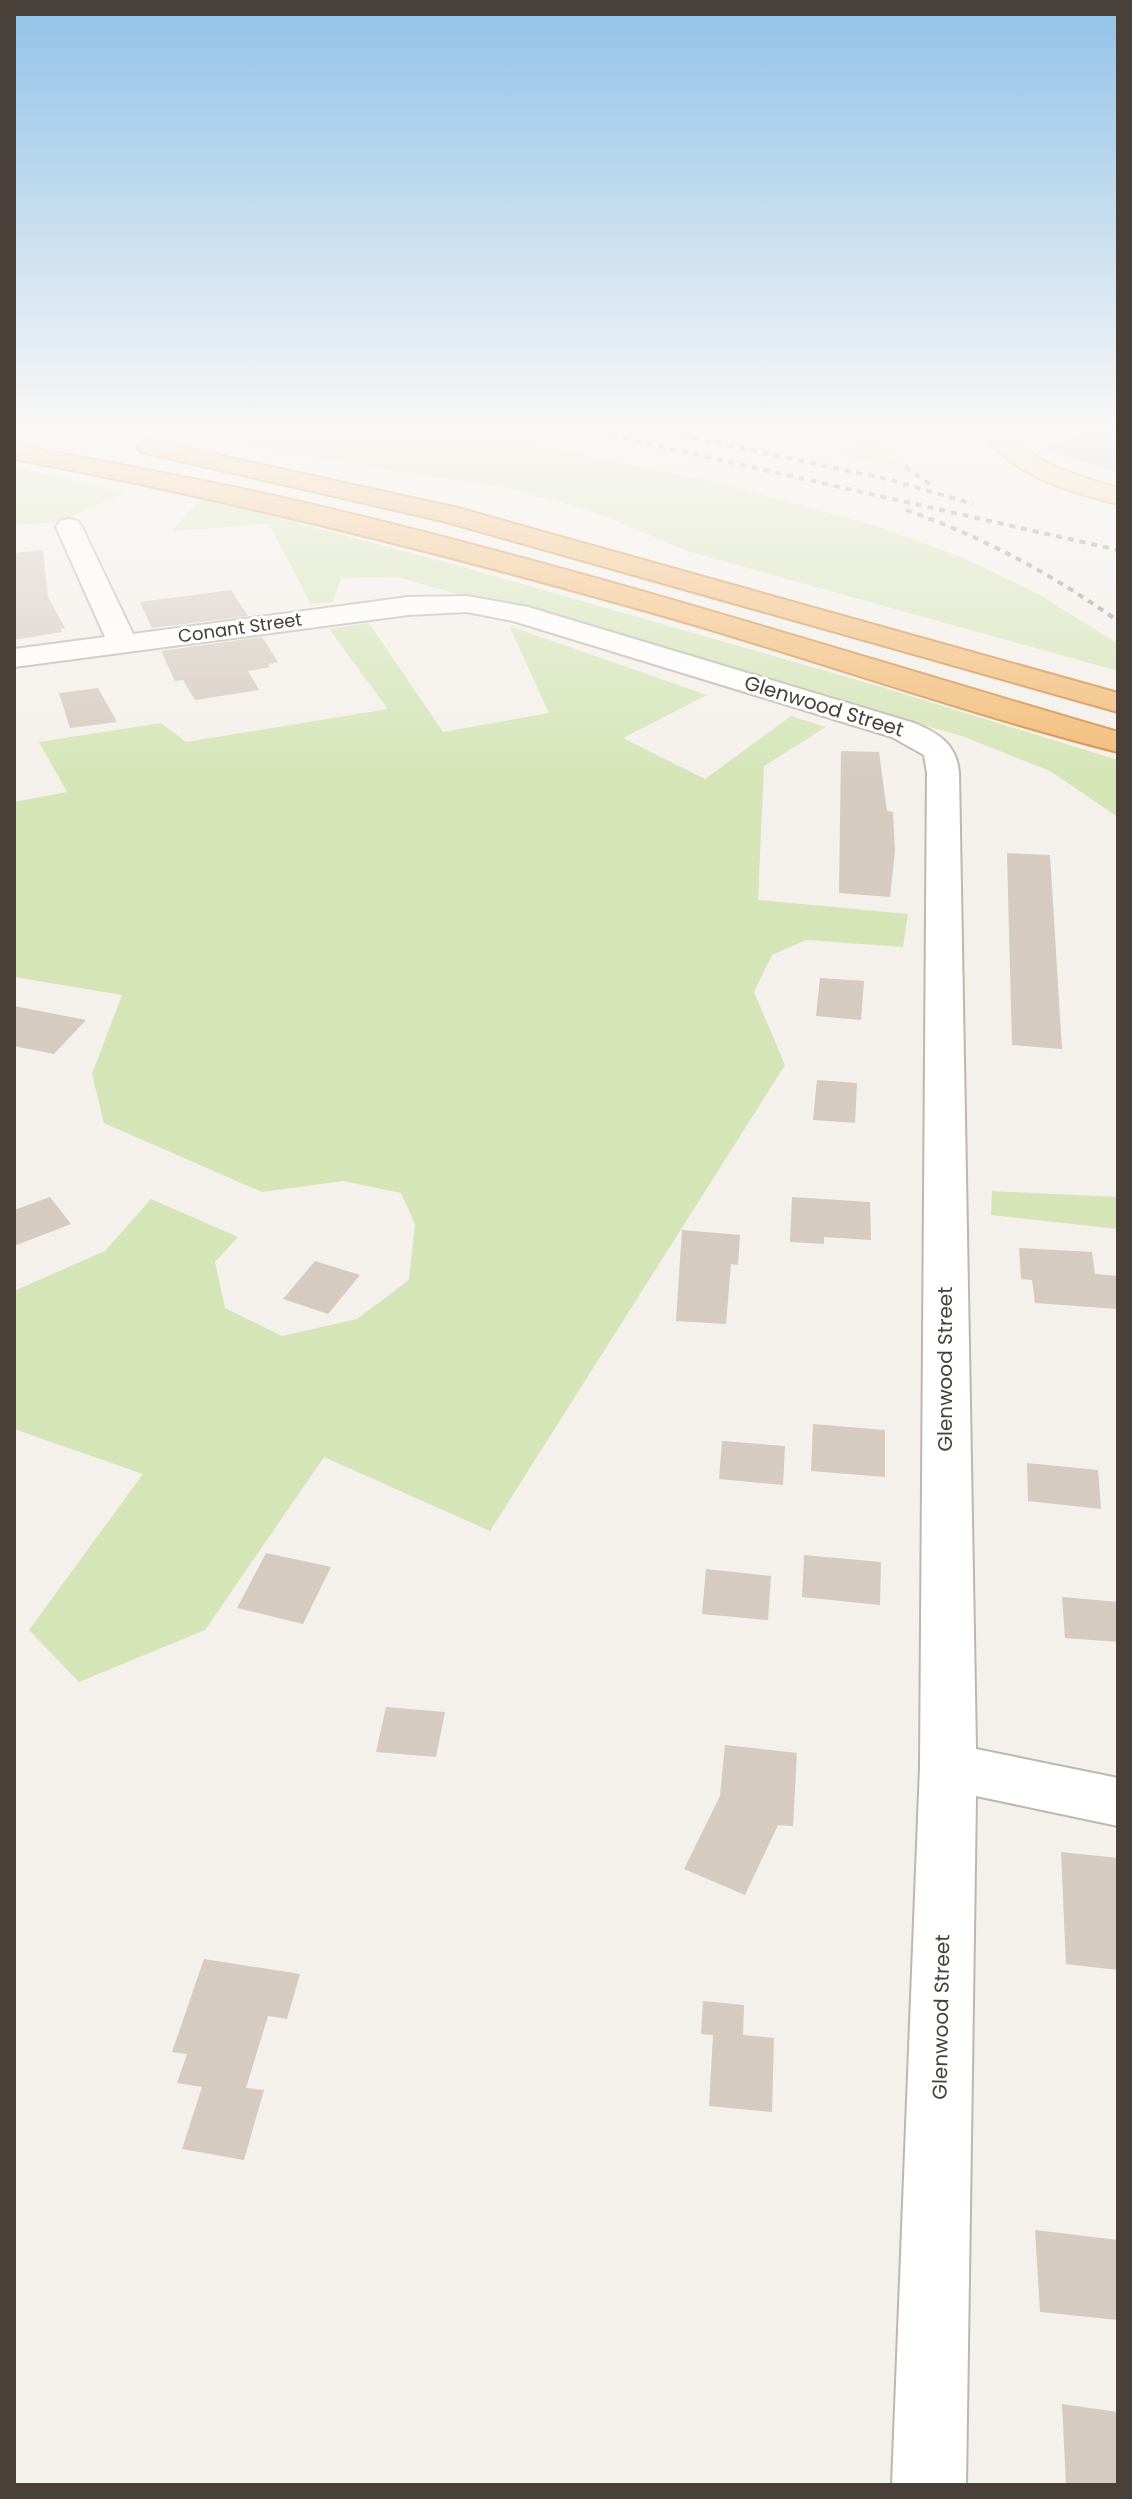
<svg xmlns="http://www.w3.org/2000/svg" width="1132" height="2499" viewBox="0 0 1132 2499" font-family="Poppins,sans-serif">
	<style>
		.green { fill: #d5e5b7 }
		.building { fill: #d5cbc1 }
		.lines { fill: none; stroke-linecap: round; stroke-linejoin: round }
		.minor-casing { stroke: #bfb7ae; stroke-width: 4 }
		.major-casing { stroke: #dbb071; stroke-width: 4 }
		.highway-casing { stroke: #d29047; stroke-width: 4 }
		.minor { fill: #fff; fill-rule: evenodd }
		.major { fill: #f7d5a1; fill-rule: evenodd }
		.highway { fill: #f3bc77; fill-rule: evenodd }
		.rail { stroke: #989898; stroke-width: 4; stroke-dasharray: 6 6; stroke-linecap: butt }
		.labels { text-anchor: middle; stroke-width: 6; stroke-linejoin: round; paint-order: stroke }
		.far-street-label { font-size: 18px; fill: #484039; stroke: #fff }
		.street-label { font-size: 20px; fill: #484039; stroke: #fff }
	</style>
	<rect width="100%" height="100%" fill="#f4f0eb"/>
	<path class="green" d="M 165,430 L 463,430 L 724,484 L 877,526 L 966,559 L 1042,596 L 1118,644 L 1118,671 L 687,551 L 590,510 L 502,487 L 389,470 Z
		M 856,430 L 871,430 L 900,465 L 886,465 L 851,458 L 853,455 L 843,453 L 863,439 Z
		M 14,467 L 125,492 L 62,521 L 14,526 Z
		M 207,499 L 445,562 L 878,686 L 1118,760 L 1118,817 L 1050,771 L 962,736 L 397,577 L 341,578 L 333,602 L 311,604 L 269,524 L 172,531 L 195,505 Z
		M 369,623 L 443,732 L 549,713 L 509,626 L 707,695 L 623,738 L 705,779 L 791,716 L 826,727 L 764,766 L 758,900 L 908,914 L 903,947 L 806,940 L 772,955 L 754,992 L 785,1065 L 490,1531 L 324,1457 L 205,1630 L 79,1682 L 29,1630 L 143,1474 L 14,1429 L 14,1291 L 105,1251 L 151,1199 L 238,1237 L 215,1262 L 225,1308 L 282,1336 L 357,1319 L 409,1280 L 415,1224 L 401,1193 L 343,1181 L 262,1192 L 104,1123 L 92,1074 L 122,995 L 14,977 L 14,802 L 67,792 L 39,742 L 161,723 L 186,742 L 388,709 L 329,629 Z
		M 992,1191 L 1118,1197 L 1118,1229 L 991,1215 Z"/>
	<path class="building" d="M 1089,430 L 1118,430 L 1118,473 L 1043,450 Z
		M 43,550 L 48,597 L 65,628 L 61,629 L 62,632 L 14,640 L 14,553 Z
		M 231,590 L 248,616 L 152,628 L 140,602 Z
		M 262,637 L 278,662 L 268,664 L 270,667 L 248,671 L 259,690 L 195,700 L 183,680 L 175,681 L 161,651 Z
		M 98,688 L 117,722 L 70,728 L 59,693 Z
		M 841,751 L 879,752 L 887,811 L 893,812 L 895,851 L 890,897 L 839,893 Z
		M 1007,853 L 1050,855 L 1062,1049 L 1012,1045 Z
		M 820,978 L 864,981 L 861,1020 L 816,1016 Z
		M 14,1006 L 86,1020 L 54,1054 L 14,1046 Z
		M 817,1080 L 857,1083 L 855,1123 L 813,1120 Z
		M 50,1197 L 71,1224 L 14,1246 L 14,1210 Z
		M 792,1197 L 870,1202 L 871,1240 L 824,1237 L 824,1244 L 790,1242 Z
		M 682,1230 L 740,1235 L 738,1265 L 731,1264 L 726,1324 L 676,1321 Z
		M 1019,1248 L 1092,1252 L 1095,1274 L 1118,1276 L 1118,1309 L 1035,1303 L 1032,1280 L 1021,1279 Z
		M 315,1261 L 360,1275 L 328,1314 L 283,1299 Z
		M 813,1424 L 885,1430 L 885,1477 L 811,1471 Z
		M 722,1441 L 785,1446 L 783,1485 L 719,1479 Z
		M 1027,1463 L 1098,1470 L 1101,1509 L 1028,1501 Z
		M 266,1553 L 331,1567 L 303,1624 L 237,1608 Z
		M 804,1555 L 881,1562 L 880,1605 L 802,1597 Z
		M 706,1569 L 771,1576 L 768,1620 L 702,1614 Z
		M 1062,1597 L 1118,1602 L 1118,1642 L 1065,1638 Z
		M 386,1707 L 445,1712 L 436,1757 L 376,1752 Z
		M 725,1745 L 797,1753 L 793,1826 L 778,1825 L 745,1895 L 684,1869 L 720,1796 Z
		M 1061,1852 L 1118,1858 L 1118,1970 L 1066,1964 Z
		M 204,1959 L 300,1974 L 287,2019 L 268,2016 L 246,2088 L 264,2090 L 244,2160 L 182,2149 L 202,2087 L 177,2083 L 187,2054 L 172,2052 Z
		M 703,2001 L 744,2005 L 743,2035 L 774,2038 L 772,2112 L 709,2106 L 713,2035 L 701,2034 Z
		M 1035,2230 L 1118,2240 L 1118,2320 L 1040,2312 Z
		M 1062,2404 L 1118,2412 L 1118,2485 L 1066,2485 Z"/>
	<g class="lines">
		<defs>
			<path id="minor" d="M 69,519 L 78,521 L 82,527 L 133,634 L 408,597 L 467,596 L 528,607 L 914,723 C 939,733 957,745 959,773 L 976,1749 L 1118,1778 L 1118,1826 L 976,1796 L 966,2485 L 892,2485 L 920,1767 L 927,773 L 924,755 L 892,737 L 513,621 L 467,612 L 408,615 L 14,667 L 14,649 L 105,637 L 56,527 L 60,521 Z"/>
			<path id="major" d="M 980,430 L 1005,430 C 1034,464 1076,476 1118,488 L 1118,504 C 1066,491 1012,476 980,430 Z"/>
			<path id="highway" d="M 150,440 L 458,508 L 1118,693 L 1118,712 L 443,521 L 141,452 L 138,447 L 141,442 Z
				M 14,445 C 107,462 200,479 292,500 C 571,564 844,652 1118,732 L 1118,752 C 976,716 836,667 695,625 C 470,560 245,502 14,459 Z"/>
		</defs>
		<use href="#minor" class="minor-casing"/>
		<use href="#major" class="major-casing"/>
		<use href="#highway" class="highway-casing"/>
		<use href="#minor" class="minor"/>
		<use href="#major" class="major"/>
		<use href="#highway" class="highway"/>
		<path class="rail" d="M 588,430 L 1118,550
			M 657,430 L 891,480 L 973,504
			M 905,467 L 931,485
			M 906,510 C 983,537 1052,574 1118,621"/>
	</g>
	<linearGradient id="sky" x2="0" y2="1"><stop stop-color="#90c2e9"/><stop offset="0.55" stop-color="#faf8f6"/><stop offset="1" stop-color="#faf8f6" stop-opacity="0"/></linearGradient>
	<rect width="1132" height="780" fill="url(#sky)"/>
	<g class="labels">
		<g class="far-street-label">
			<text transform="translate(240 628) rotate(-8)" y="6">Conant Street</text>
		</g>
		<g class="street-label">
			<text transform="translate(824 706) rotate(17)" y="7">Glenwood Street</text>
			<text transform="translate(945 1369) rotate(-90)" y="7">Glenwood Street</text>
			<text transform="translate(941 2017) rotate(-89)" y="7">Glenwood Street</text>
		</g>
	</g>
	<rect width="1132" height="2499" fill="none" stroke="#484039" stroke-width="32"/>
</svg>
